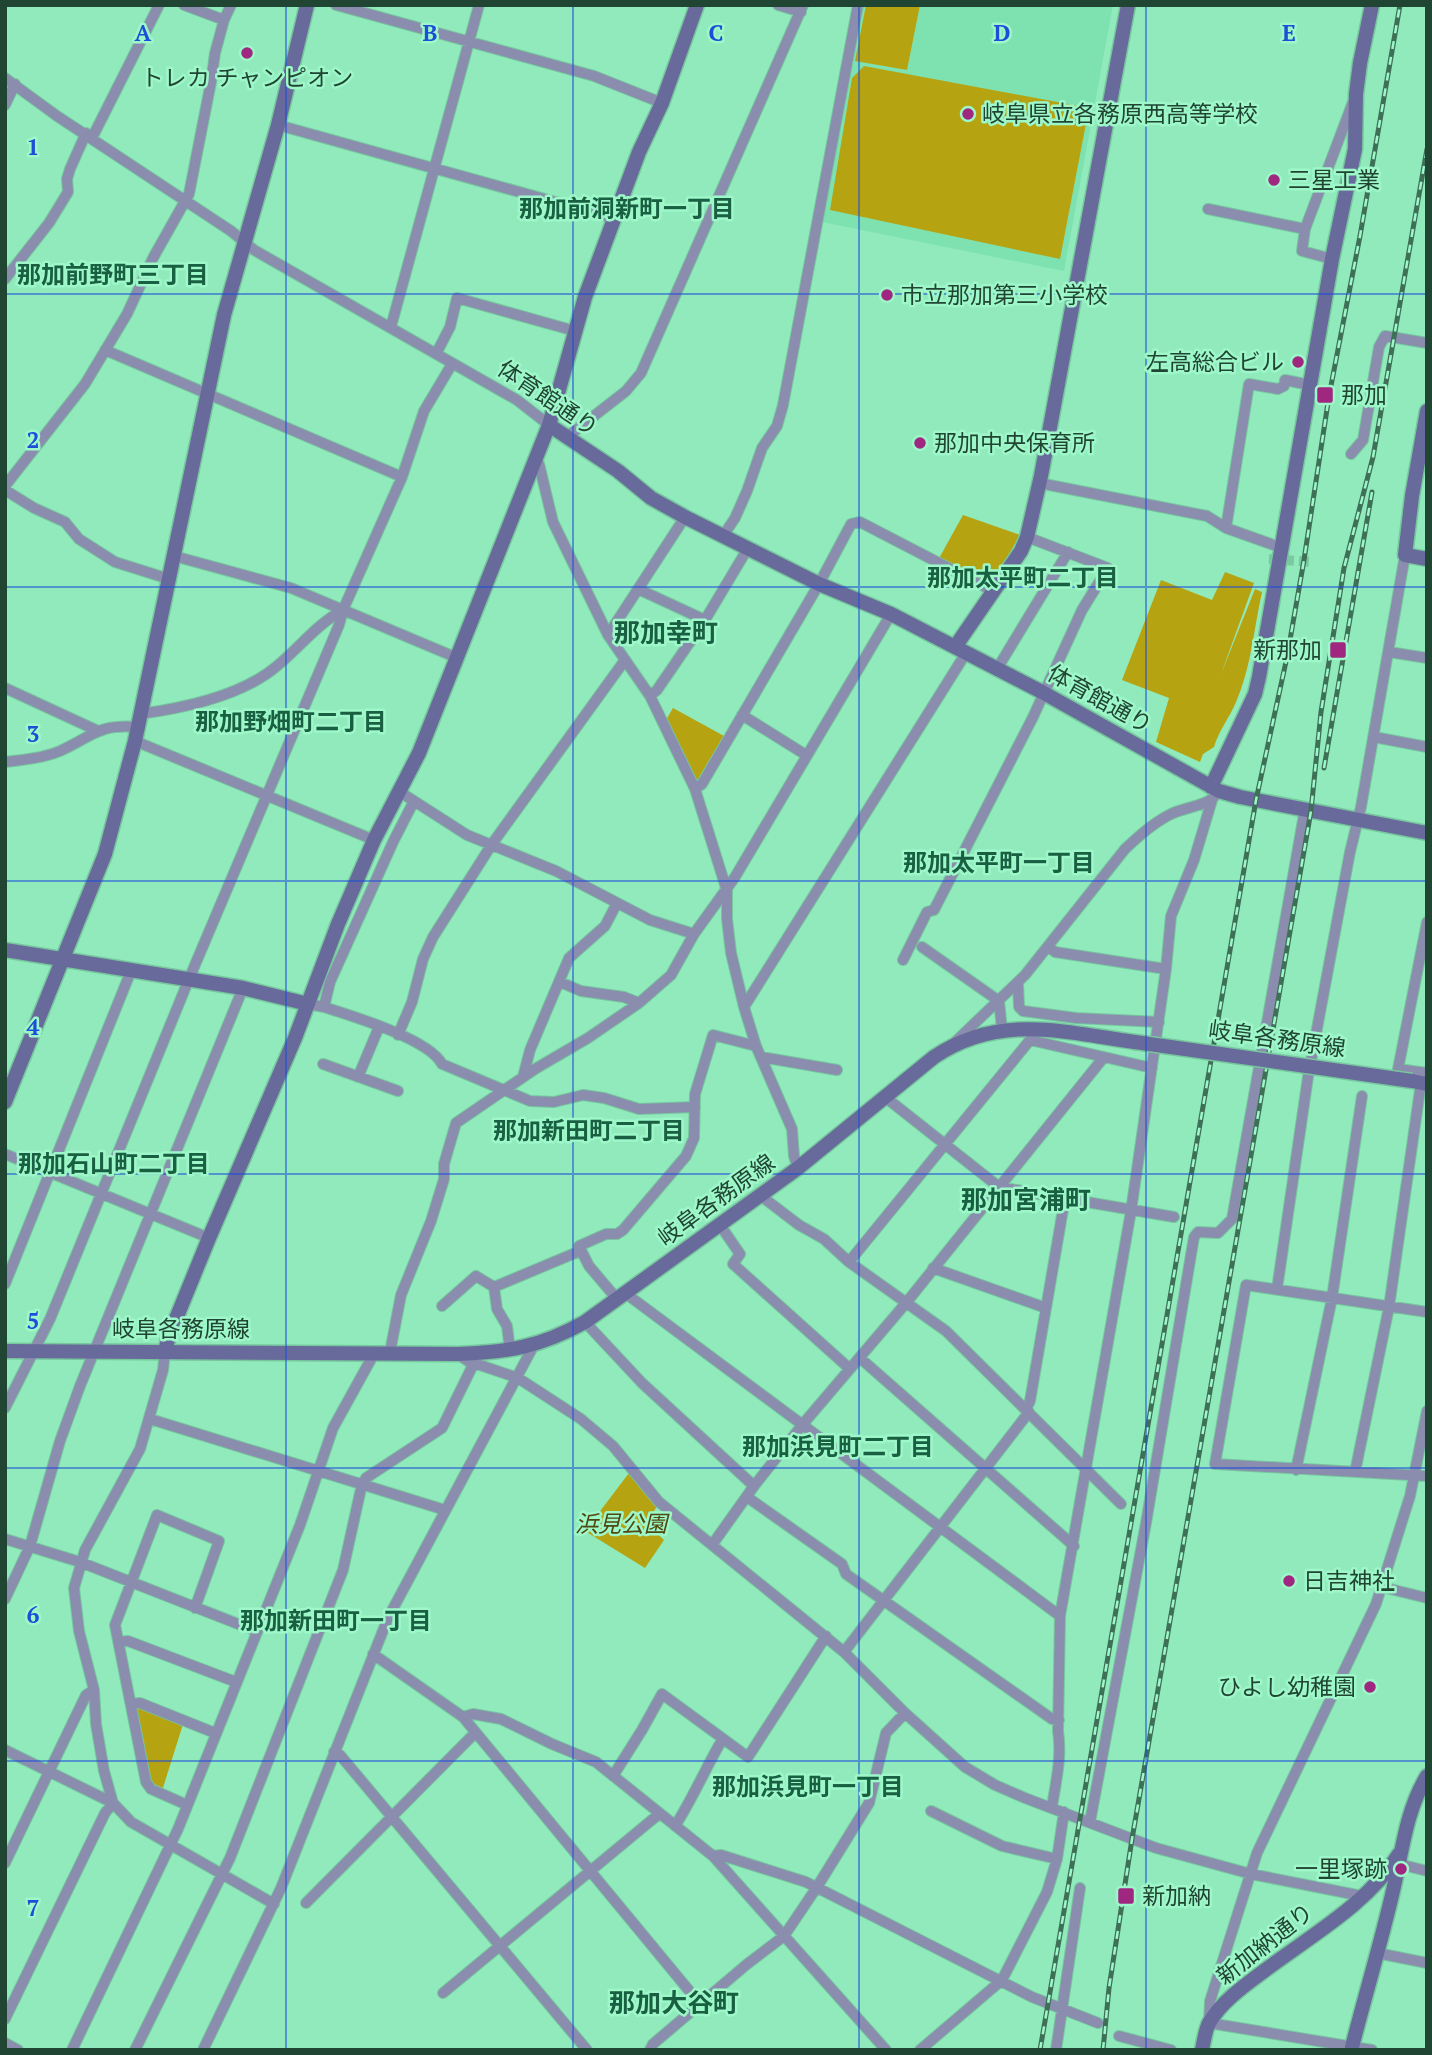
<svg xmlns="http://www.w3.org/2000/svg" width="1432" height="2055" viewBox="0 0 1432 2055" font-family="'PT Serif','Noto Sans JP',serif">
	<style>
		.built { fill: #7ee2b0 }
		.green { fill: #b6a312 }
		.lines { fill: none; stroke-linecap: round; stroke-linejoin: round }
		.street-tunnel { stroke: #7ac9a1; stroke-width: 10; stroke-dasharray: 10 5; stroke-linecap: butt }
		.street-casing { stroke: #77c69e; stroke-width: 12 }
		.secondary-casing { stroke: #77c69e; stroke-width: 17 }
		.street { stroke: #8a8dae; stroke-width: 10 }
		.secondary { stroke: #676a9a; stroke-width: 14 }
		.rail-casing { stroke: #3d7057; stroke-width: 5 }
		.rail { stroke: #9df7c9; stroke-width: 2.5; stroke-dasharray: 8; stroke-linecap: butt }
		.secondary-bridge-casing { stroke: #77c69e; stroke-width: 17; stroke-linecap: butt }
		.secondary-bridge { stroke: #676a9a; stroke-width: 14 }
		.grid { fill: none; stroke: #1d4ed8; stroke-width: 2; stroke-opacity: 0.55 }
		.poi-dot { fill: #9f277f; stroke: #9df7c9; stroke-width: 2.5 }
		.labels { text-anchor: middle; stroke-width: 5; stroke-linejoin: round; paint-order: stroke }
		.poi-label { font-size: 23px; fill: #204533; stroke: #9df7c9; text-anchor: start }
		.street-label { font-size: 23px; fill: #204533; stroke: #9df7c9 }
		.park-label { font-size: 23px; font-style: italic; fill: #504811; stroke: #9df7c9 }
		.neighbourhood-label { font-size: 24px; font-weight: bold; fill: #186041; stroke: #9df7c9 }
		.quarter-label { font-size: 26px; font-weight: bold; fill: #186041; stroke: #9df7c9 }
		.grid-label { font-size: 23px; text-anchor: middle; font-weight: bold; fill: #1d4ed8; stroke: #9df7c9; stroke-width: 5; stroke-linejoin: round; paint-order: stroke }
	</style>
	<rect width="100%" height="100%" fill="#90eabc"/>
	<path class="built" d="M 863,5 L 1113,5 L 1064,271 L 822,222 Z"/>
	<path class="green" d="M 866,5 L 920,5 L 907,70 L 855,61 Z
		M 864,66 L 1089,108 L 1060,259 L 830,210 L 852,78 Z
		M 963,515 L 1020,535 L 989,589 L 937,562 Z
		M 1225,572 L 1254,583 L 1221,674 L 1255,589 L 1262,592 C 1254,628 1251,668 1236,702 C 1230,717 1219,730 1214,747 L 1203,754 L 1200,762 L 1156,742 L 1169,698 L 1122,680 L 1161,580 L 1212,600 Z
		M 673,708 L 724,736 L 694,786 L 666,720 Z
		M 629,1473 L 657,1506 L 647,1524 L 664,1540 L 645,1568 L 585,1531 Z
		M 131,1704 L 184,1721 L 161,1794 L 151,1789 Z"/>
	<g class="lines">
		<path class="street-tunnel" d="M 1269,559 L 1313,562"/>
		<defs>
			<path id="street" d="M 184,5 L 224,20
				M 336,5 L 594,76 L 662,103
				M 778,5 L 801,12
				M 5,78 L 57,116 L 231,231 L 254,250 L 517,400 L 549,425
				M 5,105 L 15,84
				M 278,125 L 613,218
				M 92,138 L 159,5
				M 1208,209 L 1305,229
				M 1332,259 L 1302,251 L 1305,229 L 1353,102
				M 5,279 L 49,223 L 68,192 L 67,179 L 70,169 L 86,133
				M 389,327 L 392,323 L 479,5
				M 105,350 L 402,477
				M 436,354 L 450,327 L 457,298 L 575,331
				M 567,437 L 626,391 L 641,373 L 803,5
				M 1351,454 L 1363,440 L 1379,347 L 1385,336 L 1427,343
				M 535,460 L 539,464 L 553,522 L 608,635 L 650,696 L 695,789 L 727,891 L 727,919 L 731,953 L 744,1007 L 756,1046 L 792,1129 L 794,1156 L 798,1168
				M 1039,483 L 1207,516 L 1226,528 L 1282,548
				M 5,486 L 85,384 L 127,314 L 153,258 L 189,194 L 211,82 L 215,53 L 224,20 L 231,5
				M 5,490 L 34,508 L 65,522 L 79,539 L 115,562 L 169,579
				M 1226,528 L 1249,384 L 1278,389 L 1284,386 L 1285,380 L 1310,385
				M 723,536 L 735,518 L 747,491 L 762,448 L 777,426 L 783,405 L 858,5
				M 174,556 L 291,588 L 455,657
				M 638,589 L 705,620
				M 608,635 L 685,517
				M 1389,652 L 1427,658
				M 997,669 L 1068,552
				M 5,688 L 96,730
				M 650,696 L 657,690 L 705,620 L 748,548
				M 140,714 C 184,708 243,695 277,666 C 300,647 317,624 343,610
				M 742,715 L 806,755
				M 1374,737 L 1427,747
				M 135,741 L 374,840
				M 5,762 C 23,760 43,758 60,751 C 93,736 97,724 138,727
				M 695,789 L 702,784 L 819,584 L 851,524 L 860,522 L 993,591
				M 400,792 L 467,835 L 556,871 L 650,920 L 694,934
				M 1427,922 L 1398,1069 L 1427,1073
				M 1048,946 L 1055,952 L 1166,969
				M 922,947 L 999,1001 L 1002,1029
				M 903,960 L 927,912 L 934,910 L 1033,717 L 1082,610 L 1108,568 L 1027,537
				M 560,982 L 581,991 L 624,997 L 639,1003
				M 1018,982 L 1019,1007 L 1023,1011 L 1076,1018 L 1159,1022
				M 308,1004 L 324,1007 L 330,982 L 393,842 L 414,801
				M 324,1007 C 352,1016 429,1039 442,1064 L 530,1101 L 554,1102 L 583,1095 L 604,1098 L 639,1109 L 695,1107
				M 744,1007 L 966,653
				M 398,1035 L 412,1002 L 423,959 L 433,937 L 492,844 L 625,660
				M 953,1044 L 1025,975 L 1125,849 C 1138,837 1152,824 1169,815 C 1181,808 1206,806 1214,797
				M 761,1057 L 837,1070
				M 323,1064 L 398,1091
				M 358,1077 L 379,1027
				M 523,1077 L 530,1050 L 569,958 L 605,926 L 617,903
				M 885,1097 L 999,1187 L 1174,1217
				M 5,1154 L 209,1238
				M 761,1196 L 799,1225 L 824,1239 L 849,1262 L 946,1331 L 1121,1504
				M 720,1225 L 740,1254 L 733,1264 L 850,1369
				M 849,1262 L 1030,1040 L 1152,1068
				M 933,1268 L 1046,1308
				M 5,1284 L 131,971
				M 494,1287 L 580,1251
				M 1277,1289 L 1308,1077 L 1350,852 L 1361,807 L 1405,555
				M 625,1293 L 1060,1616
				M 617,1299 L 589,1266 L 579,1246 L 606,1234 L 617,1234 L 623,1230 L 686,1156 L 694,1138 L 695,1094 L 713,1035 L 756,1046
				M 442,1306 L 476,1276 L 494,1287 L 497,1309 L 507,1326 L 510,1350
				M 1427,1312 L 1246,1285 L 1215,1464 L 1427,1476
				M 585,1322 L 642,1383 L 754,1486
				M 390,1352 L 401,1295 L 431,1221 L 444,1179 L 444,1164 L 456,1123 L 535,1069 L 588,1038 L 639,1003 L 671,975 L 694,934 L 735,877 L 891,614
				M 459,1355 L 468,1361 L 518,1378 L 581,1419 L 613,1446 L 659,1502 L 844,1652 L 905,1713 L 965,1767 L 995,1785 L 1025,1798 L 1156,1848 L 1251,1874 L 1362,1896
				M 860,1358 L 1074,1546
				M 5,1408 L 50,1319 L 189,979 L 339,625 L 343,610 L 402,477 L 424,411 L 452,364
				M 1026,1409 L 1030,1401 L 1065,1198
				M 150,1419 L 445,1510
				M 1296,1470 L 1332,1298 L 1362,1096
				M 1355,1472 L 1389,1307 L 1421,1083
				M 747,1497 L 842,1564 L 846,1574 L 1052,1719 L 1059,1720
				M 5,1539 L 80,1562 L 256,1631
				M 712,1545 L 754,1486 L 803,1424 L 906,1303 L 1104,1057
				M 1382,1587 L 1427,1598
				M 5,1599 L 30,1546 L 60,1441 L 80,1386 L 243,988
				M 119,1642 L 128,1641 L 236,1682
				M 844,1652 L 1029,1412
				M 373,1654 L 463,1717 L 701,2005
				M 131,1704 L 140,1703 L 215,1733
				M 463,1717 L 473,1714 L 501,1719 L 552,1744 L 596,1762 L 713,1856 L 886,2050
				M 5,1750 L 113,1803 L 131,1822 L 274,1904
				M 334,1752 L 340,1755 L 587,2050
				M 613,1776 L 642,1730 L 662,1694 L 748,1757 L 826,1636
				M 113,1803 L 104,1771 L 96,1724 L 94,1690 L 79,1631 L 74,1588 L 85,1550 L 140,1449 L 163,1370 L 165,1351
				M 187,1805 L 151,1789 L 146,1782 L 115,1625 L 157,1515 L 219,1541 L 195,1608
				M 1052,1807 C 1056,1781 1062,1757 1058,1731 L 1060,1616 L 1131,1211 L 1166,969 L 1171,916 L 1194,860 L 1212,800
				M 931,1811 L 1002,1846 L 1057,1859
				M 1090,1822 L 1146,1523 L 1194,1237 L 1198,1232 L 1218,1233 L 1232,1219 L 1305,809
				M 675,1826 C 693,1798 705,1769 722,1740
				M 713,1856 L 721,1855 L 806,1882 L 1032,1997 L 1098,2023
				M 5,1863 L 86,1695 L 94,1690
				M 1399,1864 L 1427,1871
				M 306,1903 L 475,1733
				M 1377,1953 L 1427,1963
				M 443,1993 L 659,1814
				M 5,2019 L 105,1813 L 113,1803
				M 1119,2036 L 1171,2050
				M 5,2043 L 18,2050
				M 72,2050 L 178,1829 L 300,1525 L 333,1428 L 375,1352
				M 135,2050 L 230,1858 L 343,1570 L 362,1484 L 366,1478 L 442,1428 L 474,1363
				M 203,2050 L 281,1888 L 388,1618 L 534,1345
				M 650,2050 L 653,2044 L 746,1965 L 784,1936 L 817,1887 L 869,1803 L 886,1733 L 905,1713
				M 920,2050 L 1002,1980 L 1047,1892 L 1057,1859 L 1064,1812
				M 1056,2050 L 1080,1888
				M 1372,2050 L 1209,2023 L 1210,2001 L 1257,1853 L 1376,1604 L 1410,1496 L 1427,1411"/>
			<path id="secondary" d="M 1427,411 L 1412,496 L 1405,555 L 1427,559
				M 549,425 L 618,471 L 651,498 L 685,517 L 819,584 L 891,614 L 1042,692 L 1219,791 L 1240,797 L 1427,833
				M 955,647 L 1021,551 L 1027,537 L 1041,476 L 1128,5
				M 1211,787 L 1255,694 L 1259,677 L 1332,259 L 1355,149 L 1356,94 L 1360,63 L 1372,5
				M 5,950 L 243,988 L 308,1004
				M 1412,1081 L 1427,1084
				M 5,1102 L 105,854 L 135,741 L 224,315 L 278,125 L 307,5
				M 5,1351 L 458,1354 C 509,1352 540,1347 585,1322 L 798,1168 L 934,1057 C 999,1013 1063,1032 1135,1042
				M 165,1351 L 169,1336 L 209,1238 L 295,1038 L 338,924 L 374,840 L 419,753 L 549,425 L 585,297 L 639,152 L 662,103 L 697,5
				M 1352,2047 C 1365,1996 1380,1946 1392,1895 C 1402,1855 1405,1812 1427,1776
				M 1202,2050 C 1204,2041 1205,2031 1209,2023 C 1221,2002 1245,1985 1264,1971 C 1310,1936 1368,1904 1399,1854"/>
		</defs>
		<use href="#street" class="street-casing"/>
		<use href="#secondary" class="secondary-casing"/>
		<use href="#street" class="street"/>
		<use href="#secondary" class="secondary"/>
		<defs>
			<path id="rail" d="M 1324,768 L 1372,492
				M 1040,2050 L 1256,800 L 1287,657 L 1304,560 L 1329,396 L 1360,236 L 1400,5
				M 1103,2050 L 1109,1988 L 1132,1839 L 1311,811 L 1321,712 L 1344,568 L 1373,457 L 1427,149"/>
		</defs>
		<use href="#rail" class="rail-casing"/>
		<use href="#rail" class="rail"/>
		<defs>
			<path id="secondary-bridge" d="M 1135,1042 L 1412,1081"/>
		</defs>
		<use href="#secondary-bridge" class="secondary-bridge-casing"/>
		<use href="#secondary-bridge" class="secondary-bridge"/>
	</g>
	<path class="grid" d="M 286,5 L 286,2050M 573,5 L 573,2050M 859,5 L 859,2050M 1146,5 L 1146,2050M 5,294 L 1427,294M 5,587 L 1427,587M 5,881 L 1427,881M 5,1174 L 1427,1174M 5,1468 L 1427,1468M 5,1761 L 1427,1761"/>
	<g class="poi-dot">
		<circle cx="247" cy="53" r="7"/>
		<circle cx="968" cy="114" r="7"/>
		<circle cx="1274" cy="180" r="7"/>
		<circle cx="887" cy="295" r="7"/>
		<circle cx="1298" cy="362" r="7"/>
		<rect x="1316" y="386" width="18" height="18" rx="3.5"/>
		<circle cx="920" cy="443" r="7"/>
		<rect x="1329" y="641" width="18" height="18" rx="3.5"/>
		<circle cx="1289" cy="1581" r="7"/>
		<circle cx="1370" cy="1687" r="7"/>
		<circle cx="1401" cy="1869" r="7"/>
		<rect x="1117" y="1887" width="18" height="18" rx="3.5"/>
	</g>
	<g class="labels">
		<g class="poi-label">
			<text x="247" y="86" text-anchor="middle">トレカ チャンピオン</text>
			<text x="982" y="122">岐阜県立各務原西高等学校</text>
			<text x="1288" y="188">三星工業</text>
			<text x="901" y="303">市立那加第三小学校</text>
			<text x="1284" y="370" text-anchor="end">左高総合ビル</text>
			<text x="1341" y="403">那加</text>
			<text x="934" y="451">那加中央保育所</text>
			<text x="1322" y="658" text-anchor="end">新那加</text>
			<text x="1303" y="1589">日吉神社</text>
			<text x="1356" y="1695" text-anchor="end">ひよし幼稚園</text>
			<text x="1387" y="1877" text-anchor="end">一里塚跡</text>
			<text x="1142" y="1904">新加納</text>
		</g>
		<g class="street-label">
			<text transform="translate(548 398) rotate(34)" y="8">体育館通り</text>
			<text transform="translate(1100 699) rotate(29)" y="8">体育館通り</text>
			<text transform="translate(1277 1039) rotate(8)" y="8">岐阜各務原線</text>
			<text transform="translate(716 1200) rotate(-36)" y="8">岐阜各務原線</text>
			<text x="181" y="1337">岐阜各務原線</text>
			<text transform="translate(1265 1944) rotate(-38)" y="8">新加納通り</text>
		</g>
		<g class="park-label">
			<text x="621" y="1532">浜見公園</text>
		</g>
		<g class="neighbourhood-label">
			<text x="627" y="217">那加前洞新町一丁目</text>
			<text x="113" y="283">那加前野町三丁目</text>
			<text x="1023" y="586">那加太平町二丁目</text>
			<text x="291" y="730">那加野畑町二丁目</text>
			<text x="999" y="871">那加太平町一丁目</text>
			<text x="589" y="1139">那加新田町二丁目</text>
			<text x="114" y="1172">那加石山町二丁目</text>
			<text x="838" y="1455">那加浜見町二丁目</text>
			<text x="336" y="1629">那加新田町一丁目</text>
			<text x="808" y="1795">那加浜見町一丁目</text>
		</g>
		<g class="quarter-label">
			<text x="666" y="642">那加幸町</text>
			<text x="1026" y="1209">那加宮浦町</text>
			<text x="674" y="2012">那加大谷町</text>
		</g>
	</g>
	<g class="grid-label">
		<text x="143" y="41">A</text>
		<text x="430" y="41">B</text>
		<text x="716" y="41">C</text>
		<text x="1002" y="41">D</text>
		<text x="1289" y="41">E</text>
		<text x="33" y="155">1</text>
		<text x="33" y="448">2</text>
		<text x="33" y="742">3</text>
		<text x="33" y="1035">4</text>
		<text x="33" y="1329">5</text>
		<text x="33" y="1623">6</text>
		<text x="33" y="1916">7</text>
	</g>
	<rect width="1432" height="2055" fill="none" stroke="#204533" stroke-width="14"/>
</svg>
